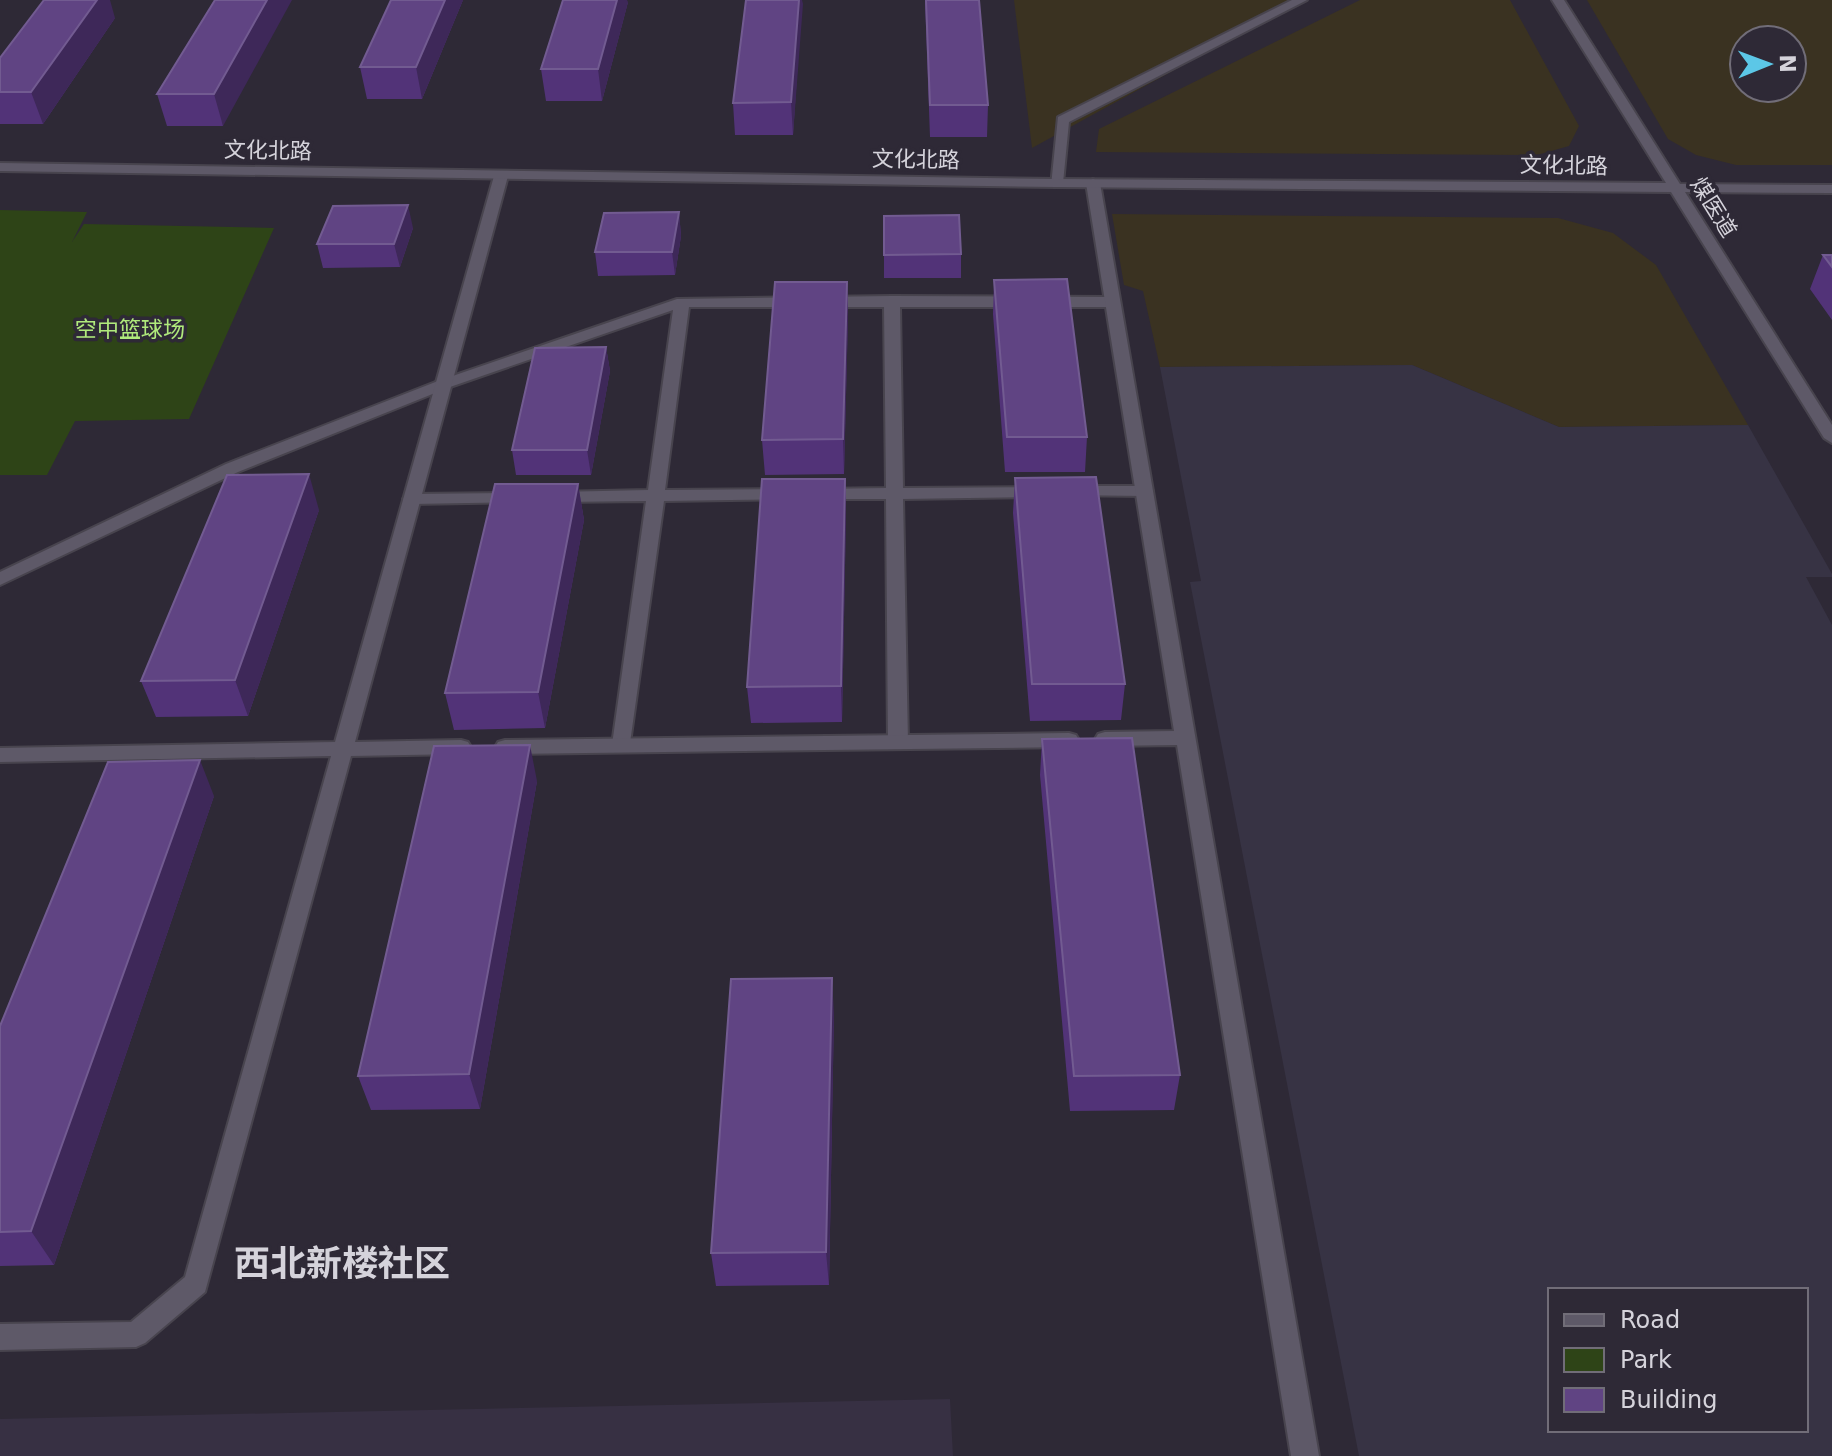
<svg xmlns="http://www.w3.org/2000/svg" width="1832" height="1456" viewBox="0 0 1832 1456" font-family="'DejaVu Sans','Noto Sans SC',sans-serif">
	<style>
		.commercial { fill: #3a3221; fill-rule: evenodd }
		.built { fill: #373043 }
		.education { fill: #373344; fill-rule: evenodd }
		.green { fill: #2e4417 }
		.lines { fill: none; stroke-linecap: round; stroke-linejoin: round }
		.service-casing { stroke: #48444e; stroke-width: 4 }
		.minor-casing { stroke: #48444e; stroke-width: 4 }
		.tertiary-casing { stroke: #48444e; stroke-width: 4 }
		.service { fill: #5e5968; fill-rule: evenodd }
		.minor { fill: #5e5968; fill-rule: evenodd }
		.tertiary { fill: #5e5968; fill-rule: evenodd }
		.wall { fill: #523378 }
		.shaded-wall { fill: #3e2859 }
		.building { fill: #604483; stroke: #725b91; stroke-width: 2 }
		.labels { text-anchor: middle; stroke-width: 7; stroke-linejoin: round; paint-order: stroke }
		.far-street-label { font-size: 22px; fill: #d5d3db; stroke: #2e2936 }
		.far-park-label { font-size: 22px; fill: #b0ea7c; stroke: #2e2936 }
		.near-quarter-label { font-size: 36px; font-weight: bold; fill: #d5d3db; stroke: #2e2936 }
	</style>
	<rect width="100%" height="100%" fill="#2e2936"/>
	<path class="commercial" d="M 1014,0 L 1302,0 L 1032,148 Z
		M 1360,0 L 1510,0 L 1579,126 L 1569,146 L 1537,155 L 1096,152 L 1099,129 Z
		M 1587,0 L 1832,0 L 1832,165 L 1736,165 L 1696,155 L 1668,139 ZM 1744,40 L 1792,40 L 1792,88 L 1744,88 Z
		M 1112,214 L 1558,218 L 1613,233 L 1656,265 L 1748,425 L 1559,427 L 1412,365 L 1160,367 L 1143,291 L 1124,285 Z"/>
	<path class="built" d="M 950,1399 L 953,1456 L 0,1456 L 0,1419 Z"/>
	<path class="education" d="M 1412,365 L 1559,427 L 1748,425 L 1832,574 L 1832,577 L 1806,577 L 1832,625 L 1832,1456 L 1359,1456 L 1190,582 L 1201,581 L 1160,367 ZM 1806,1290 L 1806,1430 L 1550,1430 L 1550,1290 Z"/>
	<path class="green" d="M 0,210 L 87,212 L 72,242 L 84,224 L 274,228 L 189,419 L 75,421 L 47,475 L 0,475 Z"/>
	<g class="lines">
		<defs>
			<path id="service" d="M 1292,0 L 1307,0 L 1069,122 L 1063,183 L 1051,186 L 1058,117 Z
				M 892,296 L 1111,297 L 1119,302 L 1111,307 L 900,307 L 903,488 L 1040,487 L 1049,492 L 1040,497 L 903,499 L 908,742 L 905,747 L 891,747 L 888,742 L 886,499 L 820,499 L 811,494 L 820,489 L 886,488 L 884,307 L 689,307 L 665,490 L 788,489 L 797,494 L 788,499 L 664,501 L 629,750 L 615,750 L 612,745 L 646,501 L 556,502 L 547,497 L 556,492 L 648,490 L 673,310 L 450,387 L 238,472 L 0,585 L 0,572 L 226,464 L 438,381 L 677,299 Z
				M 1072,486 L 1144,486 L 1153,491 L 1144,496 L 1066,495 L 1063,491 L 1066,487 Z
				M 520,493 L 526,494 L 529,498 L 526,502 L 412,504 L 403,499 L 412,494 Z"/>
			<path id="minor" d="M 501,172 L 508,176 L 355,742 L 461,740 L 468,742 L 471,747 L 468,752 L 461,754 L 351,756 L 205,1292 L 145,1343 L 136,1347 L 0,1350 L 0,1324 L 131,1322 L 185,1277 L 331,756 L 0,762 L 0,748 L 335,742 L 494,176 Z
				M 1093,179 L 1100,183 L 1319,1456 L 1291,1456 L 1177,745 L 1105,746 L 1098,744 L 1095,739 L 1098,734 L 1105,732 L 1174,731 L 1086,183 Z
				M 1069,733 L 1076,735 L 1079,740 L 1076,745 L 1069,747 L 505,754 L 498,752 L 495,747 L 498,742 L 505,740 Z"/>
			<path id="tertiary" d="M 1552,0 L 1564,0 L 1680,184 L 1832,185 L 1832,193 L 1685,192 L 1832,425 L 1832,443 L 1824,438 L 1671,192 L 1056,187 L 0,171 L 0,163 L 1056,179 L 1666,183 Z"/>
		</defs>
		<use href="#service" class="service-casing"/>
		<use href="#minor" class="minor-casing"/>
		<use href="#tertiary" class="tertiary-casing"/>
		<use href="#service" class="service"/>
		<use href="#minor" class="minor"/>
		<use href="#tertiary" class="tertiary"/>
	</g>
	<path class="wall" d="M 215,0 L 223,126 L 167,126 L 157,94 Z
		M 463,0 L 422,99 L 367,99 L 360,67 Z
		M 746,0 L 802,0 L 793,135 L 735,135 L 733,103 Z
		M 925,0 L 979,0 L 988,105 L 987,137 L 930,137 Z
		M 628,2 L 602,101 L 546,101 L 541,69 Z
		M 115,18 L 43,124 L 0,124 L 0,58 Z
		M 679,212 L 681,236 L 675,275 L 598,276 L 595,252 Z
		M 884,216 L 961,254 L 961,278 L 884,278 Z
		M 413,228 L 400,267 L 323,268 L 317,244 Z
		M 1823,255 L 1832,255 L 1832,320 L 1810,289 Z
		M 994,280 L 1087,437 L 1085,472 L 1005,472 L 993,314 Z
		M 847,282 L 848,316 L 844,474 L 765,475 L 762,440 Z
		M 606,347 L 610,371 L 591,475 L 516,475 L 512,450 Z
		M 1015,478 L 1125,684 L 1121,720 L 1030,721 L 1013,513 Z
		M 845,479 L 846,514 L 842,722 L 751,723 L 747,687 Z
		M 578,484 L 584,520 L 545,728 L 454,730 L 445,693 Z
		M 319,510 L 248,716 L 156,717 L 141,681 Z
		M 1042,739 L 1180,1075 L 1174,1110 L 1070,1111 L 1040,775 Z
		M 537,781 L 480,1109 L 371,1110 L 358,1076 Z
		M 214,796 L 54,1265 L 0,1266 L 0,1026 Z
		M 834,1013 L 829,1285 L 716,1286 L 711,1253 Z"/>
	<path class="shaded-wall" d="M 97,0 L 110,0 L 115,18 L 43,124 L 31,92 Z
		M 267,0 L 292,0 L 223,126 L 214,94 Z
		M 445,0 L 463,0 L 422,99 L 416,67 Z
		M 617,0 L 627,0 L 628,2 L 602,101 L 598,69 Z
		M 799,0 L 802,0 L 803,4 L 793,135 L 791,102 Z
		M 408,205 L 413,228 L 400,267 L 394,244 Z
		M 679,212 L 681,236 L 675,275 L 672,252 Z
		M 847,282 L 848,316 L 844,474 L 843,439 Z
		M 606,347 L 610,371 L 591,475 L 587,450 Z
		M 309,474 L 319,510 L 248,716 L 235,680 Z
		M 845,479 L 846,514 L 842,722 L 841,686 Z
		M 578,484 L 584,520 L 545,728 L 538,692 Z
		M 530,745 L 537,781 L 480,1109 L 469,1074 Z
		M 200,760 L 214,796 L 54,1265 L 31,1231 Z
		M 832,978 L 834,1013 L 829,1285 L 826,1252 Z"/>
	<path class="building" d="M 44,0 L 97,0 L 31,92 L 0,92 L 0,58 Z
		M 215,0 L 267,0 L 214,94 L 157,94 Z
		M 391,0 L 445,0 L 416,67 L 360,67 Z
		M 563,0 L 617,0 L 598,69 L 541,69 Z
		M 746,0 L 799,0 L 791,102 L 733,103 Z
		M 926,0 L 979,0 L 988,105 L 930,105 Z
		M 408,205 L 394,244 L 317,244 L 333,206 Z
		M 679,212 L 672,252 L 595,252 L 604,213 Z
		M 959,215 L 961,254 L 884,255 L 884,216 Z
		M 1823,255 L 1832,255 L 1832,267 Z
		M 1067,279 L 1087,437 L 1007,437 L 994,280 Z
		M 775,282 L 847,282 L 843,439 L 762,440 Z
		M 606,347 L 587,450 L 512,450 L 535,348 Z
		M 309,474 L 235,680 L 141,681 L 227,475 Z
		M 1096,477 L 1125,684 L 1032,684 L 1015,478 Z
		M 762,479 L 845,479 L 841,686 L 747,687 Z
		M 495,484 L 578,484 L 538,692 L 445,693 Z
		M 1132,738 L 1180,1075 L 1074,1076 L 1042,739 Z
		M 530,745 L 469,1074 L 358,1076 L 434,746 Z
		M 200,760 L 31,1231 L 0,1232 L 0,1026 L 108,762 Z
		M 832,978 L 826,1252 L 711,1253 L 731,979 Z"/>
	<g class="labels">
		<g class="far-street-label">
			<text transform="translate(268 150) rotate(1)" y="8">文化北路</text>
			<text transform="translate(916 159) rotate(1)" y="8">文化北路</text>
			<text transform="translate(1564 165) rotate(1)" y="8">文化北路</text>
			<text transform="translate(1714 207) rotate(58)" y="8">煤医道</text>
		</g>
		<g class="far-park-label">
			<text x="130" y="337">空中篮球场</text>
		</g>
		<g class="near-quarter-label">
			<text x="342" y="1276">西北新楼社区</text>
		</g>
	</g>
	<rect x="1548" y="1288" width="260" height="144" fill="#2e2936" stroke="#716d78" stroke-width="2"/>
	<rect x="1564" y="1314" width="40" height="12" fill="#5e5968" stroke="#716d78" stroke-width="2"/>
	<text x="1620" y="1328" font-size="24" fill="#d5d3db">Road</text>
	<rect x="1564" y="1348" width="40" height="24" fill="#2e4417" stroke="#716d78" stroke-width="2"/>
	<text x="1620" y="1368" font-size="24" fill="#d5d3db">Park</text>
	<rect x="1564" y="1388" width="40" height="24" fill="#604483" stroke="#716d78" stroke-width="2"/>
	<text x="1620" y="1408" font-size="24" fill="#d5d3db">Building</text>
	<g transform="translate(1768 64) rotate(89)"><circle r="38" fill="#2e2936" stroke="#716d78" stroke-width="2"/>
	<path d="M0-6L14 30L0 20L-14 30Z" fill="#5cc7e7"/>
	<text y="-12" font-size="22" font-weight="bold" text-anchor="middle" fill="#d5d3db">N</text>
	</g>
</svg>
